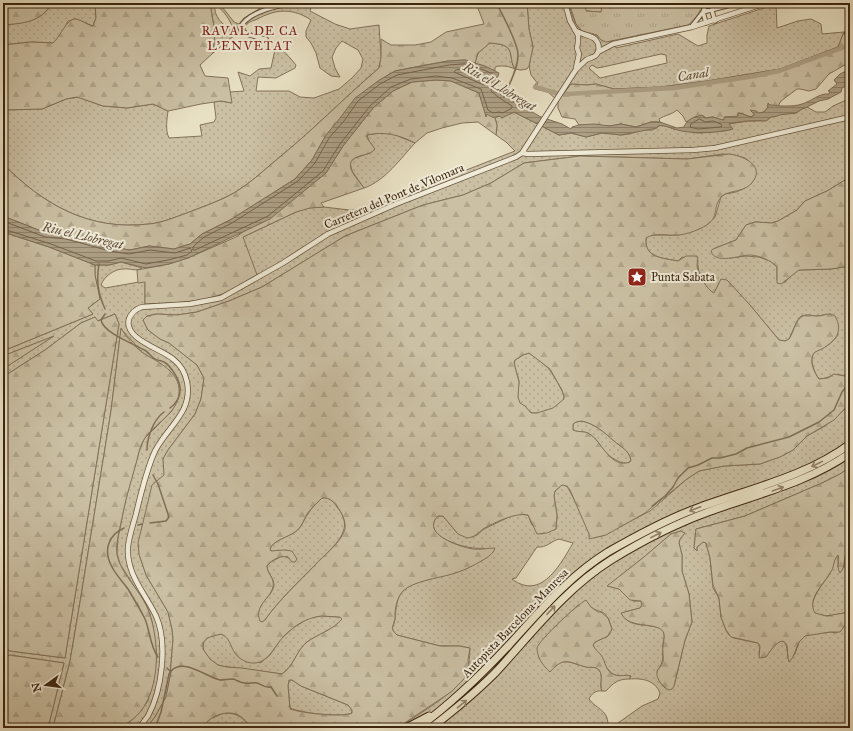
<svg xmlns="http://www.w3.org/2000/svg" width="853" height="731" viewBox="0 0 853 731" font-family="'IM FELL Great Primer',serif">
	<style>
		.grass { fill: url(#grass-dots); stroke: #83725a; fill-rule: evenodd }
		.forest { fill: url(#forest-firs); stroke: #83725a; fill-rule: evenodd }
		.cemetery { fill: url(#cemetery-stones); stroke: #83725a }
		.park { fill: url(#park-tufts); stroke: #83725a }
		.water { fill: url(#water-rules); stroke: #7f6f56 }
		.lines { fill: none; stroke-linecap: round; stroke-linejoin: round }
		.shore { stroke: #74624a; stroke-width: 1 }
		.stream { stroke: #7f6f56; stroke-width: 1.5 }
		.canal { stroke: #ada086; stroke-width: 4.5 }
		.pedestrian-casing { stroke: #66543c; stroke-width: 5 }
		.minor-casing { stroke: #66543c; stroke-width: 5.5 }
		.tertiary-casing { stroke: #66543c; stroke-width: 6 }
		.motorway-casing { stroke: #3b250f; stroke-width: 9 }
		.pedestrian { stroke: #f0ebd8; stroke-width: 3 }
		.minor { stroke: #f0ebd8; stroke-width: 3.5 }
		.tertiary { stroke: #f0ebd8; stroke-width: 4.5 }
		.motorway { stroke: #e8e0c3; stroke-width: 7 }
		.oneway { stroke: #928269 }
		.labels { text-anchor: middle; stroke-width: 4; stroke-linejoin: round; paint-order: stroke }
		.street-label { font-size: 12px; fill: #3b250f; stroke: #f0ebd8 }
		.poi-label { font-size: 12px; fill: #3b250f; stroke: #f0ebd8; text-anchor: start }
		.neighbourhood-label { font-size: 13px; letter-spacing: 1px; fill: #7a1f14; stroke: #f0ebd8 }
		.water-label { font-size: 13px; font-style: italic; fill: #5d4a33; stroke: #f0ebd8 }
	</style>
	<defs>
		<pattern id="grass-dots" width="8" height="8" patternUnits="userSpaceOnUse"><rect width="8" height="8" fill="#cbc0a4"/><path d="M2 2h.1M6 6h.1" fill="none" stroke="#afa58c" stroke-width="1.8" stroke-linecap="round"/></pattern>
		<pattern id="forest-firs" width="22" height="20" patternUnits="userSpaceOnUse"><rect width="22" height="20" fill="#cbc0a4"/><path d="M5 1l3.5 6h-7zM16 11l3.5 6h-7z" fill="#afa58c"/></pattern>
		<pattern id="cemetery-stones" width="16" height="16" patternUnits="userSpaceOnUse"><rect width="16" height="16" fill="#cbc0a4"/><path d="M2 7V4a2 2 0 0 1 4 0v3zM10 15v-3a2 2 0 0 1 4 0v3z" fill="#afa58c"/></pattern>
		<pattern id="park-tufts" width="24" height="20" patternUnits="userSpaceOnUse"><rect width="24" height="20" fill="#cbc0a4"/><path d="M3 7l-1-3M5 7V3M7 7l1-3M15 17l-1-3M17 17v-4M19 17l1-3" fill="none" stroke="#afa58c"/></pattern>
		<pattern id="water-rules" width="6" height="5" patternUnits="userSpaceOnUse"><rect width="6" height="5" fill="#ada086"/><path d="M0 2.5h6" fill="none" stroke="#8e826c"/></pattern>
	</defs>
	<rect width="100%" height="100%" fill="#e8e0c3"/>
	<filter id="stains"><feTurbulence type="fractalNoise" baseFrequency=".005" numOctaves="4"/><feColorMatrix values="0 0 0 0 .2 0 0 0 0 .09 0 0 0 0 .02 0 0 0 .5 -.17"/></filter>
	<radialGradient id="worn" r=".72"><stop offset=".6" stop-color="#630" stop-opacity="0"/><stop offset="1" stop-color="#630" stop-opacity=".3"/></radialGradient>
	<path class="grass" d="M 52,3 L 95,3 L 96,18 L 93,26 L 76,19 L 68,21 L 61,35 L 53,43 L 31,42 L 3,45 L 3,25 C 22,23 42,22 52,3 Z
		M 210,3 L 219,3 L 234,22 L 239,24 L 244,18 L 259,9 L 258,3 L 312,3 L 310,11 L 335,24 L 350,29 L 379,25 L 381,57 L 379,68 C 344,98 311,132 275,161 C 262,172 249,184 234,193 C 220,201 202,207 187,213 C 175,217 162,223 149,224 C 89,231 44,205 3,164 L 3,110 L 42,109 L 66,99 L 78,97 L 103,106 L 127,108 L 153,104 L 168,111 C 167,119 165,130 169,138 L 202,136 L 200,125 L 214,122 L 216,118 L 214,102 L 221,101 L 231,103 L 230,92 L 244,91 L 238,72 L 250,76 L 259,69 L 271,68 L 276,45 L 278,45 L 291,59 L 296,65 L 295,68 L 276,78 L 258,77 L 256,91 L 289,91 L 300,97 L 314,98 L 339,89 L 352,78 L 361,68 L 363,59 L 358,50 L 342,41 L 336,48 L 332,57 L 335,68 L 340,77 L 331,76 L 320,68 L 316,53 L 311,43 L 306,37 L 306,31 L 311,20 C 298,11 282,8 266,15 C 262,16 259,19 255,20 C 250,22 245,23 245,30 L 247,32 L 245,35 C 234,31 223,46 213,53 L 215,33 ZM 215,5 C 221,7 234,23 232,31 C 223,25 213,16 215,5 Z
		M 527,3 L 569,3 C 571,11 574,26 583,31 C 586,33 591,33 595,35 C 604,39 603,42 615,41 L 616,48 L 678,34 L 698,46 L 707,43 L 707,35 L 709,26 L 776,4 L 777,28 L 798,21 L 811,19 L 821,24 L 822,34 L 844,32 L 838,47 L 780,69 L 707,81 L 660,87 L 614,89 L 596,84 L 587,85 L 571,84 L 558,101 L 548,92 L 535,89 L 535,84 L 538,84 L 531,75 L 529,66 L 533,47 L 529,29 ZM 661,54 L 666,55 L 667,63 L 600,78 L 589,68 L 592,65 L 597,68 L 603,67 Z
		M 489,43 C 500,44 510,44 511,56 C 512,61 512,65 515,69 C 508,66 502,65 495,67 L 495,71 L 475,63 L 478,53 Z
		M 850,97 L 850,177 L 827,191 L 805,201 L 797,210 L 778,221 L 772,223 L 755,222 L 746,225 L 736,240 L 713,249 L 730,258 L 746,256 L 759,257 L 770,261 L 777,267 L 777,280 L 784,283 L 794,273 L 799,270 L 831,269 L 850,266 L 850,373 C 843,378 839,373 833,375 C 828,377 825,379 819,379 C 815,374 808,358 815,352 C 816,351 819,350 820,349 C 828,346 833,342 838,335 L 831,314 L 816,316 L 806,315 L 801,316 L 797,321 L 789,339 L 785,341 L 779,340 L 750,305 L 736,292 L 730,283 L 719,283 L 714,294 C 705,288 696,271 698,260 L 682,257 L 678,261 C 663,258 644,258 646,238 L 650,235 L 678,235 L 699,229 L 715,217 L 721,197 L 725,194 L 736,192 L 745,188 L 754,180 L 749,161 L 745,158 L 734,155 L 723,154 L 687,159 L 580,156 L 524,163 L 491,183 L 463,195 L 423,205 L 345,236 L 262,287 L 229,301 L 197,312 L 177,315 L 157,314 L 147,316 L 143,320 L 148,330 L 160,339 L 169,343 L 197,365 L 204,378 L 201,399 L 195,414 L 168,450 L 163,459 L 165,475 L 139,554 L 146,575 L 168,612 L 172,629 L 173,639 L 170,677 L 166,697 L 155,717 L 146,728 L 117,728 L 132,720 L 148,701 L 157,657 L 152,621 L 147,606 L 120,564 L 117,553 L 118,538 L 126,498 L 139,452 L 144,439 L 172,411 L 178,397 L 179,387 L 175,378 L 168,370 L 143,353 L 121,329 L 111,411 L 81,596 L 70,661 L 53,728 L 48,728 L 64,663 L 10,655 L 3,658 L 3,647 L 10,651 L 65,658 L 119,324 L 115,314 L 97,321 L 95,317 L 81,323 L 45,350 L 3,377 L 3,369 L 52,337 L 3,356 L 3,351 L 93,314 L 88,308 L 100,299 L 95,275 L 95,265 L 109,265 L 121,262 L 142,268 C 136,272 130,268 123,269 C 115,269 104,276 101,285 L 105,288 L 145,281 L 145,304 C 172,303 199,302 224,292 L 243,237 L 296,212 L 308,208 L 324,207 L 349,210 L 364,210 L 515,151 L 506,142 L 496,135 L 497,125 L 495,118 C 502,114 506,117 514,112 L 559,135 L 571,133 L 586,137 L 602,133 L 621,135 L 629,134 L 643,130 L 653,130 L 658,126 L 662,125 L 674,129 L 698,133 L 724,131 L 732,129 L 729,124 L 748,121 C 751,122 761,120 766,121 L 771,117 L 787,113 L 796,113 L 802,109 L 807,107 L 816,112 L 825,112 L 833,106 L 844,101 Z
		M 380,133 L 393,134 L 415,143 C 401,158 385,181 364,188 L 352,171 L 350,162 L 355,158 L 370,153 L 373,146 L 369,141 L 367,135 Z
		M 529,353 C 536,357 542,363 548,368 C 551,371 565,394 564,397 C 563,407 541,414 533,413 C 530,413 521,404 519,402 C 516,396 519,387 519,381 C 518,374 513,367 515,360 L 523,355 Z
		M 850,403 L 850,467 L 840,474 L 822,483 L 745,516 L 696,529 L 694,548 L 697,551 L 697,547 L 703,542 L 706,543 L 710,558 L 713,588 L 719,598 L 721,617 L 726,630 L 728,634 L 734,638 L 758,643 L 760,646 L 759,653 L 766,657 C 769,653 781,633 786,645 C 788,649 787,654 788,658 L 795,654 L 799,642 L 805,635 L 830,632 L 837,633 L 846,624 L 850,623 L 850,728 L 611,728 L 642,706 L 658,699 L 660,693 C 655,680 642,678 629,679 L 631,676 C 626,676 620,677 615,675 C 608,673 596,652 593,645 L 595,642 L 608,636 L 612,629 C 610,623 608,615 602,612 C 596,610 592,609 588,604 L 578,605 L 545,637 L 555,666 C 565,657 576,665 587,667 C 591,668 596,666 599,670 C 604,676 599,684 602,691 C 596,690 591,694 589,699 C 597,710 609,709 608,728 L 397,728 C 414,718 454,693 464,678 C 470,669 469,658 470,648 L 459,646 L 440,646 L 397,635 C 389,627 394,628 395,619 C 396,610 396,597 404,590 C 413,581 438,578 451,574 C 465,570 477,563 490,555 L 484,548 C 469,551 418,536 438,516 L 443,516 L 458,534 L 472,537 L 477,535 L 484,529 L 509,517 L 518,514 L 528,515 L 532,525 L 556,529 L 557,515 L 554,496 L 555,491 L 562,485 L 567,486 L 577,505 L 596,537 L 602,536 L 650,511 L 687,479 L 699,471 L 724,466 L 760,464 L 784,455 L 793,450 L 807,436 L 825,426 L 844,410 ZM 681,531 L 684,534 L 680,539 L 679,543 L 682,555 L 682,571 L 689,594 L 692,622 L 685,640 L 674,686 L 665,688 L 660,682 L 657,671 C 665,660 662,658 663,645 C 663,641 665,637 664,633 C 660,620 628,632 622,613 L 640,608 L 642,605 L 641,601 L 633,601 L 619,589 L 608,586 L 644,557 L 671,534 ZM 559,539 L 573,543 C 560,565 541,601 512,579 L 516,578 L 537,547 C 547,548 551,541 559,539 Z
		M 582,421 C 595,424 604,432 614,441 C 621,447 629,450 631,460 L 630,462 C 625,464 622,463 618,461 C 602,454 602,443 591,435 C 585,430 579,433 573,430 L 573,424 L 576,422 Z
		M 322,498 C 329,497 333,501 337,507 C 342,513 346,521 344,529 C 342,541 323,556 315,565 C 298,582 279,600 265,620 L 262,622 L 259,621 C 254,603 274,597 274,584 C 273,577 267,573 267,566 L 271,562 L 282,556 L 285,556 L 290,559 L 297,559 L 271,551 L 270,549 C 272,541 288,537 295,532 C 302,527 303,521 308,514 C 311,508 317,503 322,498 Z
		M 847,550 C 850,560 847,570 848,580 L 850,577 L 850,612 C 842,613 833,616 825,616 C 799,615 820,587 827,578 C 832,571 833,560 838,555 L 838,567 L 844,568 L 845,553 Z
		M 321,616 L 340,617 L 342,619 C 333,630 318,634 307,642 C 296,651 294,666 282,674 L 221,666 C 201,659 194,635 221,634 L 227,637 L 230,642 L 260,663 L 270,655 L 281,639 L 293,628 L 309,618 Z
		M 289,680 L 292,680 L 301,686 L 348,705 L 352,710 L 352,713 C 342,718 301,713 290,708 L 288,686 Z
		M 224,713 C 240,713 241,718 252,728 L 202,728 L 210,719 Z"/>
	<path class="forest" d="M 3,3 L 52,3 C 40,23 24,23 3,25 Z
		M 95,3 L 163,3 L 166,8 L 169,7 L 170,3 L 210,3 L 215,33 L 213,53 L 200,65 L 205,76 L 228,78 L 232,103 L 221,101 L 201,104 L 168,111 L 153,104 L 127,108 L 103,106 L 77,97 L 66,99 L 42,109 L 3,110 L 3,45 L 31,42 L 53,43 C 60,37 67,18 76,19 C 82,20 87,25 93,26 L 96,18 Z
		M 476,3 L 527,3 L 529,29 L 533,47 L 529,66 L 527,69 L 521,70 L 515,69 C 512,65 512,61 511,56 C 510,44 500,44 490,43 L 478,53 L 475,63 L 465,60 L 448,61 L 420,66 L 395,71 L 378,81 L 326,135 L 312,160 L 295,179 L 230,220 L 202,234 L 190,244 L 174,249 L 149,246 L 130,250 L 111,247 L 67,235 L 46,233 L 3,216 L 3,164 C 44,205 89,231 149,224 C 162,223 175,217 187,213 C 202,207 220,201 234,193 C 249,184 262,172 275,161 C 311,132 344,98 379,68 L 381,57 L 381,39 L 391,45 L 415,45 L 431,42 L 446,32 L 484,24 Z
		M 844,32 L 850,32 L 850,62 L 829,74 L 816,89 L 809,91 L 800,89 L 797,89 L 781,101 L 778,106 L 767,105 L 768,107 L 764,112 L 759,113 C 751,121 746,113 738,113 L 738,116 L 723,120 L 713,117 L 705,118 L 704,116 L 695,117 L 686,122 L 683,116 L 677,110 C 671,115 665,115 659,119 L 660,122 L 651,122 L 636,127 L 621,124 L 610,126 L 579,125 L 575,119 L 562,117 L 558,108 L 558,101 L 571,84 L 587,85 L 596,84 L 614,89 L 660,87 L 707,81 L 780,69 L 838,47 Z
		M 436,80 L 451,81 L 479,93 C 482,102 484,115 495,118 L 497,125 L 496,135 L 478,122 L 462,123 L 442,128 L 427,133 L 415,143 C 400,135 384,131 367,135 L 367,138 L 375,149 C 370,155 364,154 357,157 C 341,163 358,180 364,188 L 321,203 L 324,207 L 310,208 L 296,212 L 243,237 L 257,275 C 243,284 226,294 210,298 C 189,303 166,303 145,304 L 145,282 L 138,283 L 137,270 L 169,264 L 188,258 L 236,237 L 326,173 L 343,146 L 373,108 L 393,91 L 412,82 Z
		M 729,154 C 740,155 764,164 754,180 C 747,193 728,190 722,196 C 710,209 723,219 699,229 C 693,232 686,234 679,235 C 668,236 655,232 646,238 C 644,258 663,258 678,261 L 686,256 L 697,256 C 698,260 697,262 697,266 C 698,274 707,290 714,293 L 721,279 L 727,280 L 750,305 L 779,340 L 785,341 L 789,339 C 795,331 795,316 807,315 C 811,315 813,316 817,316 C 824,316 829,312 835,316 C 844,332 835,341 822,349 C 820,350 816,351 814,353 C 808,360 815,374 819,379 L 828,378 L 834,374 L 844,376 L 850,373 L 850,403 L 834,420 L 807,436 L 793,450 L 780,457 L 760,464 L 724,466 L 699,471 L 687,479 L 645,513 L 606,535 L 589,539 L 589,534 L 570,490 L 567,486 L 562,485 L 555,491 L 554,496 L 557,515 L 556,529 L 547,533 L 537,534 L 528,515 C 516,512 493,523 483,529 C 477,534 475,537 467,538 L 458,534 L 443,516 L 438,516 C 420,534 460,547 473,549 C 480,550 488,548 495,548 C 493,554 488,557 483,560 C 473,566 463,571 452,574 C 439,578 413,581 403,591 C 397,597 395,608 395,616 C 395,626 388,627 397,635 L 440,646 L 459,646 L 470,648 L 468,660 L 469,665 L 464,679 L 451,692 L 397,728 L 252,728 C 247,724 244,717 238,715 C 226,709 208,717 202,728 L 146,728 L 155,717 L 166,697 L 170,677 L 173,639 L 172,629 L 168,612 L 146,575 L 139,554 L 138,543 L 152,485 L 164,475 L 163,459 L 168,450 L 195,414 L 201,399 L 204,378 L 197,365 L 169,343 L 160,339 L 148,330 L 143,320 L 147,316 L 157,314 L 177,315 L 197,312 L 229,301 L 262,287 L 345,236 L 423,205 L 463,195 L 491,183 L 524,163 L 580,156 L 687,159 ZM 529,353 L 550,369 L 562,390 L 564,396 L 564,399 L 553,408 L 537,413 L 531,413 L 525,406 L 520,403 L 518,397 L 519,382 L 514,363 L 515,360 L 523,355 ZM 582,421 C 595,424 604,432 614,441 C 621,447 629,450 631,460 L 630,462 C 611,469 603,444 591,435 C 585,430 579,433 573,430 L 573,424 L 576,422 ZM 322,498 C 329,497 333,501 337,506 C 342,513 346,521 345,529 C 342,542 323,556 315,565 C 298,583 279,600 265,620 L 262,622 L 260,621 C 254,605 270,599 273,587 C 275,578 267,574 267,566 C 271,560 280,555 288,557 L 292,562 L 295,562 L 297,559 L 292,551 L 284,550 L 271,551 L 270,549 C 272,541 288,537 295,532 C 302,527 303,521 307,514 C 311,508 317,503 322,498 ZM 321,616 L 340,617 L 342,619 C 333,630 318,634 307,642 C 296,651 294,666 282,674 L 242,668 L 227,667 L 218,665 L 210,659 L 203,649 L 203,643 L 207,638 L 221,634 C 234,639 228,655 247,662 C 267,668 273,647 284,636 C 295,625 306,618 321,616 ZM 289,680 L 292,680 L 301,686 L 348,705 L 352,710 L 352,713 C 343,718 301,713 290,709 L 288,686 Z
		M 850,177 L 850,266 L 831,269 L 799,270 L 781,284 L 777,283 L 777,267 C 771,260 760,256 751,255 C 740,255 715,265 711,251 L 713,249 L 736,240 L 746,225 L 755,222 L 772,223 L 778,221 L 797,210 L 805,201 L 827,191 Z
		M 3,232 L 49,247 L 95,265 L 95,275 L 100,299 L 88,308 L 93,314 L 3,351 Z
		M 115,314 L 119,324 L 65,658 L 10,651 L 3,647 L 3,377 L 45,350 L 81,323 L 95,317 L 98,321 Z
		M 121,328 C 126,337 135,347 143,353 C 156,361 177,370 179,388 C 181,412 157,421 145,438 C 139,446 138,458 135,467 C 131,482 126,497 123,513 C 121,525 115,543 117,555 C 121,574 139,589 147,607 C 162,642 163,711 119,727 C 113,729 105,728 98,728 C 83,728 68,728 53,728 L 70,661 L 81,596 L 111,411 Z
		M 54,336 L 3,369 L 3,356 Z
		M 850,467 L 850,577 L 848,581 C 846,570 850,560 847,550 C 843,557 846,566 840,573 C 836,567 840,561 838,555 C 834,559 834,565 832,570 C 826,582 806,598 815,613 L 826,616 L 850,612 L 850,623 L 846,624 L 840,632 L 830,632 L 805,636 L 799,642 L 793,657 L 789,662 C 787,656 788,651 787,646 C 782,632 769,653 766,657 L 759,658 L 760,646 L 758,643 L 731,637 L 726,630 L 721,617 L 719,598 L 713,585 L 710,558 L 706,543 L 703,542 L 697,547 L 697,551 L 694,548 L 696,529 L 745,516 L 822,483 L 840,474 Z
		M 681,531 L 685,533 L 680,539 L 679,543 L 682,555 L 682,571 L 689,594 L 692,622 L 685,640 L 674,686 L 672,689 L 669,690 C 663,687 656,679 657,673 C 657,669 662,666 663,662 C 664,657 662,651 663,646 C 663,642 665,638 664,634 C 661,620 629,631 621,613 L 640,608 L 642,605 L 641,601 L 630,600 L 619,589 L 607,586 L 644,557 L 671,534 Z
		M 586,600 L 591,607 L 598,612 L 601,612 L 608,618 L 612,629 L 608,636 L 595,642 L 593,645 C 595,650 598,651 601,655 C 606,662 605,672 615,675 C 621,677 626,674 631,676 L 629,679 C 618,679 613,683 606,691 L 602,691 C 599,684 604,676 599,670 C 596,666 590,668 586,667 C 569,663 565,655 550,672 C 543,666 537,657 537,648 C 538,641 578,604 586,600 Z
		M 10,655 L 64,663 L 48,728 L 10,728 L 3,722 L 3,658 Z"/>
	<path class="cemetery" d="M 579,3 L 612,3 L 611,8 L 602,7 L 602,12 L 585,11 L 581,4 Z"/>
	<path class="park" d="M 569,3 L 581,4 L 586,9 L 586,11 L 601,12 L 602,6 L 611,8 L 612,3 L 704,3 C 700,12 696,19 688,25 L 606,42 L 601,40 L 597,35 L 582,31 L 576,24 Z"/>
	<path class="water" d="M 465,60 L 485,66 L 499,73 L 494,88 L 500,94 L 520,105 L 541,117 L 562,124 L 571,129 L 572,127 L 579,125 L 594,124 L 610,126 L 621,124 L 636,127 L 651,122 L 660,122 L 677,128 L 684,127 C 687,119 694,117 702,115 L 705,118 L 713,117 L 723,120 L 724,120 L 724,117 C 728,116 733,117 738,116 L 738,113 C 743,113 747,117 752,117 L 753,115 L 755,115 L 750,110 L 756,111 L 759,113 L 764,112 L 768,107 L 768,103 L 770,105 C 779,106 794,107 802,104 C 812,101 819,93 829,94 L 830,91 L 828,91 L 837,84 L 834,80 L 840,74 L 850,69 L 850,80 L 848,81 L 846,86 L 842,88 L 841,92 L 828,99 L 819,101 L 807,107 L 802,109 L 796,113 L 779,115 L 778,116 L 771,117 L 766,121 C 754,120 741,121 729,124 L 733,129 C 716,133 698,134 682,131 C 674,130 665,124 658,126 L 657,128 L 621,135 L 602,133 L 586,137 L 572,133 L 559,135 L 514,112 L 502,118 L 499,116 C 493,118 491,117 487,114 L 486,117 L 479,93 L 451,81 L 436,80 L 412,82 L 393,91 L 373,108 L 343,146 L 326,173 L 270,219 L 188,258 L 169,264 L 146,268 L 121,262 L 109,265 L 95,265 L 49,247 L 3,232 L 3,216 L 46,233 L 67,235 L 111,247 L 130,250 L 149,246 L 174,249 L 190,244 L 202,234 L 230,220 L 295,179 L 312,160 L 326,135 L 340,118 L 355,98 L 378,81 L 395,71 L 448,61 Z"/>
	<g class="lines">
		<path class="shore" d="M 465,64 L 484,70 L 493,74 L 491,91 L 498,97 L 512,106 L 512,108 L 503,113 L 499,112 L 493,113 L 488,110 L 481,89 L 452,78 L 436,76 L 411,79 L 391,87 L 370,106 L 340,144 L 323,171 L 268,216 L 195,250 L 193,250 L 193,247 L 204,237 L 232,223 L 298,181 L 315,163 L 329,138 L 344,121 L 358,101 L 380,84 L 397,75 L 449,65 Z
			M 464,69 L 487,77 L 488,79 L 486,84 L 484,85 L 454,72 L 456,70 Z
			M 700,119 L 705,122 L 713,121 L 721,124 L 722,126 L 720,127 L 698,129 L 690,127 L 691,124 Z
			M 3,221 L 45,237 L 66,239 L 110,251 L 129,254 L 150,250 L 175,253 L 190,248 L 192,251 L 187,255 L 168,260 L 146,264 L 121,258 L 108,261 L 96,261 L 51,244 L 3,229"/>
		<path class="stream" d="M 499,3 L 498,6 C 504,18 518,43 518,55 C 518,69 509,84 504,97
			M 99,264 C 96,281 98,293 105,309
			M 105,314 L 101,320 C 104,334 135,344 146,351 C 149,353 151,357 155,359 C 158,361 161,360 164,362 C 171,366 179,379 180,387 C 181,396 177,403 170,408
			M 147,450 C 147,438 153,420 164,412
			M 652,506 L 665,496 L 673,487 L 678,478 L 688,468 L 698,465 L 712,458 L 720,458 L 736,454 L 747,448 L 789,437 L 819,422 L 834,410 L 842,392 L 850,382
			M 150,523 L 166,521 L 169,517 L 158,484 L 153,475
			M 138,525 L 142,524
			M 124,528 C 108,535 103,551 112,567 C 116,575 123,582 128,589 C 134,599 140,609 145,619 C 150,631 150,646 158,657
			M 167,668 L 171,672
			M 155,728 L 161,712 L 169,674 C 180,655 206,677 220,680 C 224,680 229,679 233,679 C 237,680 240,683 245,683 C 249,684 253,682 257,683 C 263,685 264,688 271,687 L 277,696"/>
		<path class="canal" d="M 535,87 L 556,93 L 567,94 L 674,88 L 755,76 L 779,71 L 850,45"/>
		<defs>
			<path id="pedestrian" d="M 847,33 L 850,42"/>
			<path id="minor" d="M 713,3 L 712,11 L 715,21
				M 703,12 L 738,3
				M 703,12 L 706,23
				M 692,26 L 703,12 L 706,3
				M 847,33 L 850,24
				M 266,39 C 258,37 245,36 240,28 C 248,11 280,5 296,3"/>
			<path id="tertiary" d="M 565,3 L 570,21 L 578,35 L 578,42 L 577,48 L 579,54 L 576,68
				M 598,52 L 613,44 L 692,27 L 766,3
				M 522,153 L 528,154 L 693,150 L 715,148 L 850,117
				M 139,728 C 142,724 145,720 148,716 C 162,690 168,643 156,616 C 145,593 126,574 128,547 C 129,536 133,525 136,514 C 141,493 146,471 155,451 C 168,426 193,412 187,382 C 185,372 181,365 173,359 C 162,349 123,339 129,319 C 131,313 136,309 142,307 L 190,304 L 221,298 L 283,263 L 328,234 L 396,204 L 516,157 L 522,153 L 575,71 C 578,67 582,64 586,60 C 589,58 592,58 595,56 C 600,52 600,44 595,39 C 590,35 582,35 575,30"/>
			<path id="motorway" d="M 406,728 L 429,716
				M 418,728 C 452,703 481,675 509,645 C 540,611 569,576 608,552 C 636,536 665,520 695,509 C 747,489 804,478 850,444
				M 431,728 C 453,711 475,693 495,673 C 532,633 565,589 611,560 C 642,541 675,524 708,512 C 757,494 807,483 850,453"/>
		</defs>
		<use href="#pedestrian" class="pedestrian-casing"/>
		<use href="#minor" class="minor-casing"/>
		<use href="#tertiary" class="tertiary-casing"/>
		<use href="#motorway" class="motorway-casing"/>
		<use href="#pedestrian" class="pedestrian"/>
		<use href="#minor" class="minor"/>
		<use href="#tertiary" class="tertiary"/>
		<use href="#motorway" class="motorway"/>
	</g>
	<defs><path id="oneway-shaft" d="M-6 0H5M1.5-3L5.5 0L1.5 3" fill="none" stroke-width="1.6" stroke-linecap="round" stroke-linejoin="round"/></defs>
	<g class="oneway">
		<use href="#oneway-shaft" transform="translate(817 464) rotate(154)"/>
		<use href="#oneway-shaft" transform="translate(778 489) rotate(-20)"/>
		<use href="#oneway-shaft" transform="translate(695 509) rotate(159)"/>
		<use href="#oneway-shaft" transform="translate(656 535) rotate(-27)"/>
		<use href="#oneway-shaft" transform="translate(551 610) rotate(-47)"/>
		<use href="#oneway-shaft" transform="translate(462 704) rotate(-40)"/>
	</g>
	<defs>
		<symbol id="sight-square" viewBox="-11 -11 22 22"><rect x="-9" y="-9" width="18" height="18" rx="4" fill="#8f2418" stroke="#f0ebd8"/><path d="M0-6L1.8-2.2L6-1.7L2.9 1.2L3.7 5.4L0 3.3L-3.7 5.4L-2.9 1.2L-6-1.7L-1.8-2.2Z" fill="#fff"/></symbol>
	</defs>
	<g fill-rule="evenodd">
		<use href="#sight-square" x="626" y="266" width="22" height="22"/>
	</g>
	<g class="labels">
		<g class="street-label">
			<text transform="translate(394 196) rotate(-23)" y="4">Carretera del Pont de Vilomara</text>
			<text transform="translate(515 623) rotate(-46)" y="4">Autopista Barcelona-Manresa</text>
		</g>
		<g class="poi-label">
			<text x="651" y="281">Punta Sabata</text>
		</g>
		<g class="neighbourhood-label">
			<text x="250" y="35">RAVAL DE CA<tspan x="250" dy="15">L'ENVETAT</tspan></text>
		</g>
		<g class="water-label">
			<text transform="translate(693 74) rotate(-9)" y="5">Canal</text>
			<text transform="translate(500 86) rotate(31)" y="5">Riu el Llobregat</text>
			<text transform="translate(83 235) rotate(13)" y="5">Riu el Llobregat</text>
		</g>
	</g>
	<rect width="853" height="731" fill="none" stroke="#e8e0c3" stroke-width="16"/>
	<rect x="4" y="4" width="845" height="723" fill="none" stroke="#3b250f" stroke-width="2"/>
	<rect x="8" y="8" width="837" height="715" fill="none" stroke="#3b250f"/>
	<g transform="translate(46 685) rotate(256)" stroke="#f0ebd8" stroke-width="3" paint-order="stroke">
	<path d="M0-3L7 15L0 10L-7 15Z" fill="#3b250f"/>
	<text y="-6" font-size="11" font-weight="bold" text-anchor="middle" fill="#3b250f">N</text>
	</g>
	<rect width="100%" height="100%" filter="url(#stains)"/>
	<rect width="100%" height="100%" fill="url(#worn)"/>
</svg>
